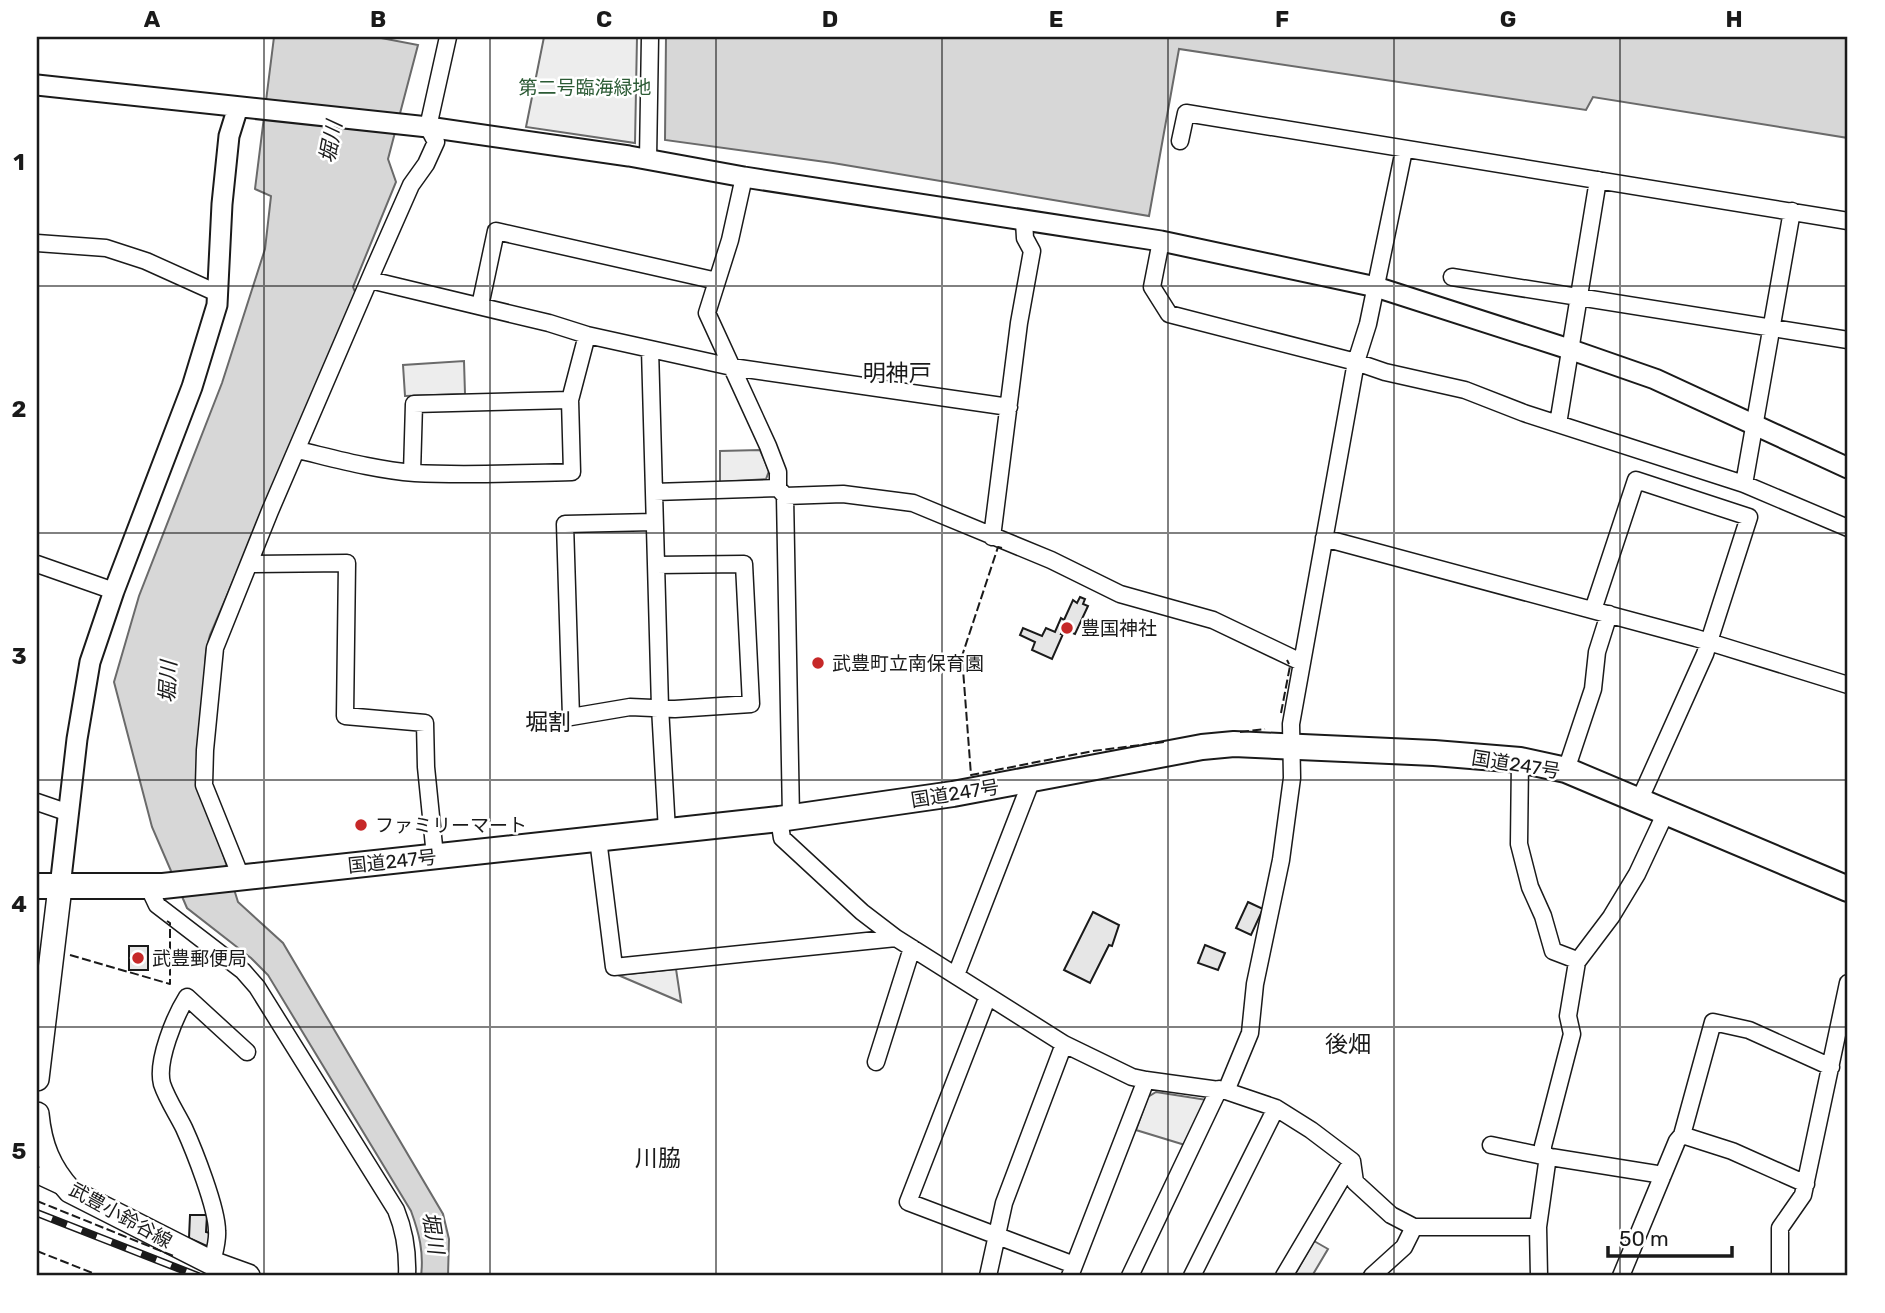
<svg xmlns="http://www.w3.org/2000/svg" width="1885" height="1313" viewBox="0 0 1885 1313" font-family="Rubik,'Noto Sans JP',sans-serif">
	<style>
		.built { fill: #ededed; stroke: #6a6a6a; stroke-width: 2 }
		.water { fill: #d7d7d7; stroke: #6a6a6a; stroke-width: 2 }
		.building { fill: #e6e6e6; stroke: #1a1a1a; stroke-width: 2 }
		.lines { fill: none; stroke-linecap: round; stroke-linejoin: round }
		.minor-casing { stroke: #1a1a1a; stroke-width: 19 }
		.tertiary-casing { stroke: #1a1a1a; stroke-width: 23 }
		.primary-casing { stroke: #1a1a1a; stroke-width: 26 }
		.trunk-casing { stroke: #1a1a1a; stroke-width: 28 }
		.minor { stroke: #fff; stroke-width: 16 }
		.tertiary { stroke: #fff; stroke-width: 19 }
		.primary { stroke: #fff; stroke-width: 23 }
		.trunk { stroke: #fff; stroke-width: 24 }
		.rail-casing { stroke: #1a1a1a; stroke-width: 8 }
		.rail { stroke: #fff; stroke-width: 5; stroke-dasharray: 16; stroke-linecap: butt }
		.fence { stroke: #1a1a1a; stroke-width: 2; stroke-dasharray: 9 3.5; stroke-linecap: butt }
		.grid { fill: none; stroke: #1a1a1a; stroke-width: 2; stroke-opacity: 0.55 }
		.poi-dot { fill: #c62828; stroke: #fff; stroke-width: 2.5 }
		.labels { text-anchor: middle; stroke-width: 5; stroke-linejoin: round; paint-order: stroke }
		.park-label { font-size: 19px; fill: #2b5a34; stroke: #fff }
		.poi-label { font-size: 19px; fill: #1a1a1a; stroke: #fff; text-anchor: start }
		.street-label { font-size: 19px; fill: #1a1a1a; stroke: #fff }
		.water-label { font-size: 21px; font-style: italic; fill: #1a1a1a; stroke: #fff }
		.quarter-label { font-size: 23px; fill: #1a1a1a; stroke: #fff }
		.neatline { fill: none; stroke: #1a1a1a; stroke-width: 2.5 }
		.grid-label { font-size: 23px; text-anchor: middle; font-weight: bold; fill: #1a1a1a }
	</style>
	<rect width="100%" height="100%" fill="#fff"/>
	<path class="built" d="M 544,37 L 637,37 L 635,143 L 526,127 Z
		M 464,361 L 465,394 L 405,396 L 403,365 Z
		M 760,450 L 769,471 L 766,479 L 720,482 L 720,451 Z
		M 676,969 L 681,1002 L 618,975 Z
		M 1156,1092 L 1207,1100 L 1185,1145 L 1136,1130 L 1148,1097 Z
		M 1314,1241 L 1328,1249 L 1312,1276 L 1294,1276 Z"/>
	<path class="water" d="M 274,37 L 376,37 L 418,45 L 388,159 L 396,182 L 353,287 L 356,294 L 210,635 L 206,651 L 199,777 L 238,902 L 283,943 L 443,1214 L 449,1239 L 448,1276 L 421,1276 C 424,1252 419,1233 411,1211 L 268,975 L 251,958 L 187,908 L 152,827 L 114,682 L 139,596 L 222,383 L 265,249 L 271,196 L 255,189 Z
		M 666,37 L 1848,37 L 1848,138 L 1593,97 L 1586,110 L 1179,49 L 1149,216 L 833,163 L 665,140 Z"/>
	<path class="building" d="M 1080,597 L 1085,599 L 1083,604 L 1088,606 L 1075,634 L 1063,629 L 1061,634 L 1063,634 L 1052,659 L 1032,650 L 1035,642 L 1020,635 L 1023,628 L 1042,636 L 1046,628 L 1055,632 L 1061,618 L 1064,620 L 1073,600 L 1077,603 Z
		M 1248,902 L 1263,909 L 1251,935 L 1236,928 Z
		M 1093,912 L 1119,925 L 1112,946 L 1109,945 L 1090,983 L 1064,970 Z
		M 1205,945 L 1225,953 L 1218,970 L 1198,963 Z
		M 129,946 L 148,946 L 148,970 L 129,970 Z
		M 190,1215 L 207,1215 L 206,1232 L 210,1233 L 209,1247 L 189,1238 Z"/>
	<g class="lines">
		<defs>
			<path id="minor" d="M 1180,141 L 1186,113 L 1848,221
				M 648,159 L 650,37
				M 744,177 L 730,240 L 707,313 L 768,446 L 778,472 L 778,488 L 785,496 L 791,817
				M 1161,241 L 1152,287 L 1169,314 L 1356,362 L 1385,372 L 1465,390 L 1524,413 L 1744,484 L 1848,528
				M 37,243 L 106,248 L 146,261 L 217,293
				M 1452,277 L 1848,340
				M 370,280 L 549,323 L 587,335 L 732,367 L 1009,407
				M 480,306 L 496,231 L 717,281
				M 650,349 L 660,707 L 667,831
				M 1558,424 L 1598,180
				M 298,450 C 336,459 375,470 415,473 C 467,476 520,473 572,472 L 570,400 L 587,335
				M 412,473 L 414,404 L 570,400
				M 1744,484 L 1792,211
				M 654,492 L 778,488
				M 785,496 L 843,494 L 913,503 L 1051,560 L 1120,594 L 1213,620 L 1301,662
				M 654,522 L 565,524 L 571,717 L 630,707 L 675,709 L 751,704 L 744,564 L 656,565
				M 992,537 L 1019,323 L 1032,251 L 1025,238 L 1024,221
				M 1324,538 L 1696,638 L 1848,685
				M 37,564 L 114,591
				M 251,564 L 347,563 L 345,716 L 425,723 L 426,767 L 435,856
				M 1593,610 L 1636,480 L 1749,517 L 1705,654 L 1639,801
				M 1520,760 L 1519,844 L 1530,887 L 1543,916 L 1553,951 L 1574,959 L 1577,962
				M 1566,770 L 1593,689 L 1597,652 L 1609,614
				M 37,802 L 69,813
				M 779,819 L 782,838 L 862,912 L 896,938 L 1064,1044 L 1132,1077 L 1146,1080 L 1226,1091 L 1276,1108 L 1311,1130 L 1352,1161 L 1355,1182 L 1391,1215 L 1414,1227 L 1538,1227
				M 598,839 L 614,967 L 896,938
				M 241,877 L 204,785 L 205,750 L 215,648 L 270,511 L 374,269 L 411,185 L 426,164 L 436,142 L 428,127 L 448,37
				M 148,886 L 157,905 L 243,971 L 257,987 L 396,1210 C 405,1232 408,1252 407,1276
				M 956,975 L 1032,779
				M 988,996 L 908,1202 L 1074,1265
				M 876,1062 L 912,948
				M 1226,1091 L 1250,1033 L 1255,984 L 1281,860 L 1292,778 L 1291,724 L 1356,362 L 1368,324 L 1404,150
				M 1682,1135 L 1732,1151 L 1806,1184
				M 1491,1145 L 1538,1155 L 1663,1175
				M 1543,1156 L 1543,1146 L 1572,1034 L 1568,1016 L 1577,962 L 1611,917 L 1637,874 L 1666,812
				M 37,1175 L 65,1188
				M 212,1263 C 214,1253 218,1241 217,1231 C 217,1208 194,1150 184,1128 C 177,1114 167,1099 162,1084 C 156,1061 175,1016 187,997 L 247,1052
				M 988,1276 L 1004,1203 L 1064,1044
				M 1070,1276 L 1146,1080
				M 1130,1276 L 1219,1089
				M 1192,1276 L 1276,1108
				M 1284,1276 L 1352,1161
				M 1372,1276 L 1404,1247 L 1414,1227
				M 1539,1276 L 1538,1227 L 1548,1156
				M 1621,1276 L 1677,1141 L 1682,1135 L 1713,1022 L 1749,1030 L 1831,1067
				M 1780,1276 L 1780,1228 L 1803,1195 L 1848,983"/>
			<path id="tertiary" d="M 37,85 L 428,127 L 629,156 L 744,177 L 1161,241 L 1376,287 L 1569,349 L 1655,379 L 1848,468
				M 60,887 L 77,739 L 90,662 L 114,591 L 192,387 L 217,305 L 222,204 L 229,136 L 238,107"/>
			<path id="primary" d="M 37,1079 L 60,887
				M 37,1114 C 40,1145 49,1168 70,1191 L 212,1263 L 248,1276"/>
			<path id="trunk" d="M 37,886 L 163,886 L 779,819 L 953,794 L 1202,747 L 1234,744 L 1434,753 L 1520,760 L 1566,770 L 1848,889"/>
		</defs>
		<use href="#minor" class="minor-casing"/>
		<use href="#tertiary" class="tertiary-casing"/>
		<use href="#primary" class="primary-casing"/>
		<use href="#trunk" class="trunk-casing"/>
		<use href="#minor" class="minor"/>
		<use href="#tertiary" class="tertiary"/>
		<use href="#primary" class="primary"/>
		<use href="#trunk" class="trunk"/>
		<defs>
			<path id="rail" d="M 37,1213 L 198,1276"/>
		</defs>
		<use href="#rail" class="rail-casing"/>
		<use href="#rail" class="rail"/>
		<path class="fence" d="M 1002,548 L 998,547 L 962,656 L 971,775 L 1093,751 L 1164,742
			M 1281,713 L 1290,666 L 1287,660
			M 1240,732 L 1265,729
			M 70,955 L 170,984 L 170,923 L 167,921
			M 37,1201 L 176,1257
			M 37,1251 L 100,1276"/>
	</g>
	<path class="grid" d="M 264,37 L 264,1276M 490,37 L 490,1276M 716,37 L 716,1276M 942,37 L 942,1276M 1168,37 L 1168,1276M 1394,37 L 1394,1276M 1620,37 L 1620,1276M 37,286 L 1848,286M 37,533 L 1848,533M 37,780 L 1848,780M 37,1027 L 1848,1027"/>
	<g class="poi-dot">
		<circle cx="1067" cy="628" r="7"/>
		<circle cx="818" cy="663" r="7"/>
		<circle cx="361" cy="825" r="7"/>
		<circle cx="138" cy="958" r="7"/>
	</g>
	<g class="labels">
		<g class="park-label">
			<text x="585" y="94">第二号臨海緑地</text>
		</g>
		<g class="poi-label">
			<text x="1081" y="635">豊国神社</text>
			<text x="832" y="670">武豊町立南保育園</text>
			<text x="375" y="832">ファミリーマート</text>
			<text x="152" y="965">武豊郵便局</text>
		</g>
		<g class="street-label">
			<text transform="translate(1516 764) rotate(9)" y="7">国道247号</text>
			<text transform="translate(955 793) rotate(-9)" y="7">国道247号</text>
			<text transform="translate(392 861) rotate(-6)" y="7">国道247号</text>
			<text transform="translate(121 1215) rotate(29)" y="7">武豊小鈴谷線</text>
		</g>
		<g class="water-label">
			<text transform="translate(331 142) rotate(-79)" y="7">堀川</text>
			<text transform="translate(168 682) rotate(-87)" y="7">堀川</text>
			<text transform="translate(433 1233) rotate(81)" y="7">堀川</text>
		</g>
		<g class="quarter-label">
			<text x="897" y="381">明神戸</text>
			<text x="548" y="730">堀割</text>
			<text x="1348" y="1052">後畑</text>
			<text x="658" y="1166">川脇</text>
		</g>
	</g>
	<rect width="1885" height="1313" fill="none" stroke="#ffffff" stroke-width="77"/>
	<path d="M1608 1246v10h124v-10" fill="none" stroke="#1a1a1a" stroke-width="3.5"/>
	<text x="1619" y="1246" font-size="21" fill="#1a1a1a" stroke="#ffffff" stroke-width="5" paint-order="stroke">50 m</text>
	<rect x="38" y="38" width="1808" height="1236" class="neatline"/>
	<g class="grid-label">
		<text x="152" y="27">A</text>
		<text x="378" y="27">B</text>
		<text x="604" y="27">C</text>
		<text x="830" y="27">D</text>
		<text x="1056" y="27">E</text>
		<text x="1282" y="27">F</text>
		<text x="1508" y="27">G</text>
		<text x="1734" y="27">H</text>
		<text x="19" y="170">1</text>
		<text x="19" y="417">2</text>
		<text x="19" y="664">3</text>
		<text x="19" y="912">4</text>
		<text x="19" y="1159">5</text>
	</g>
</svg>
